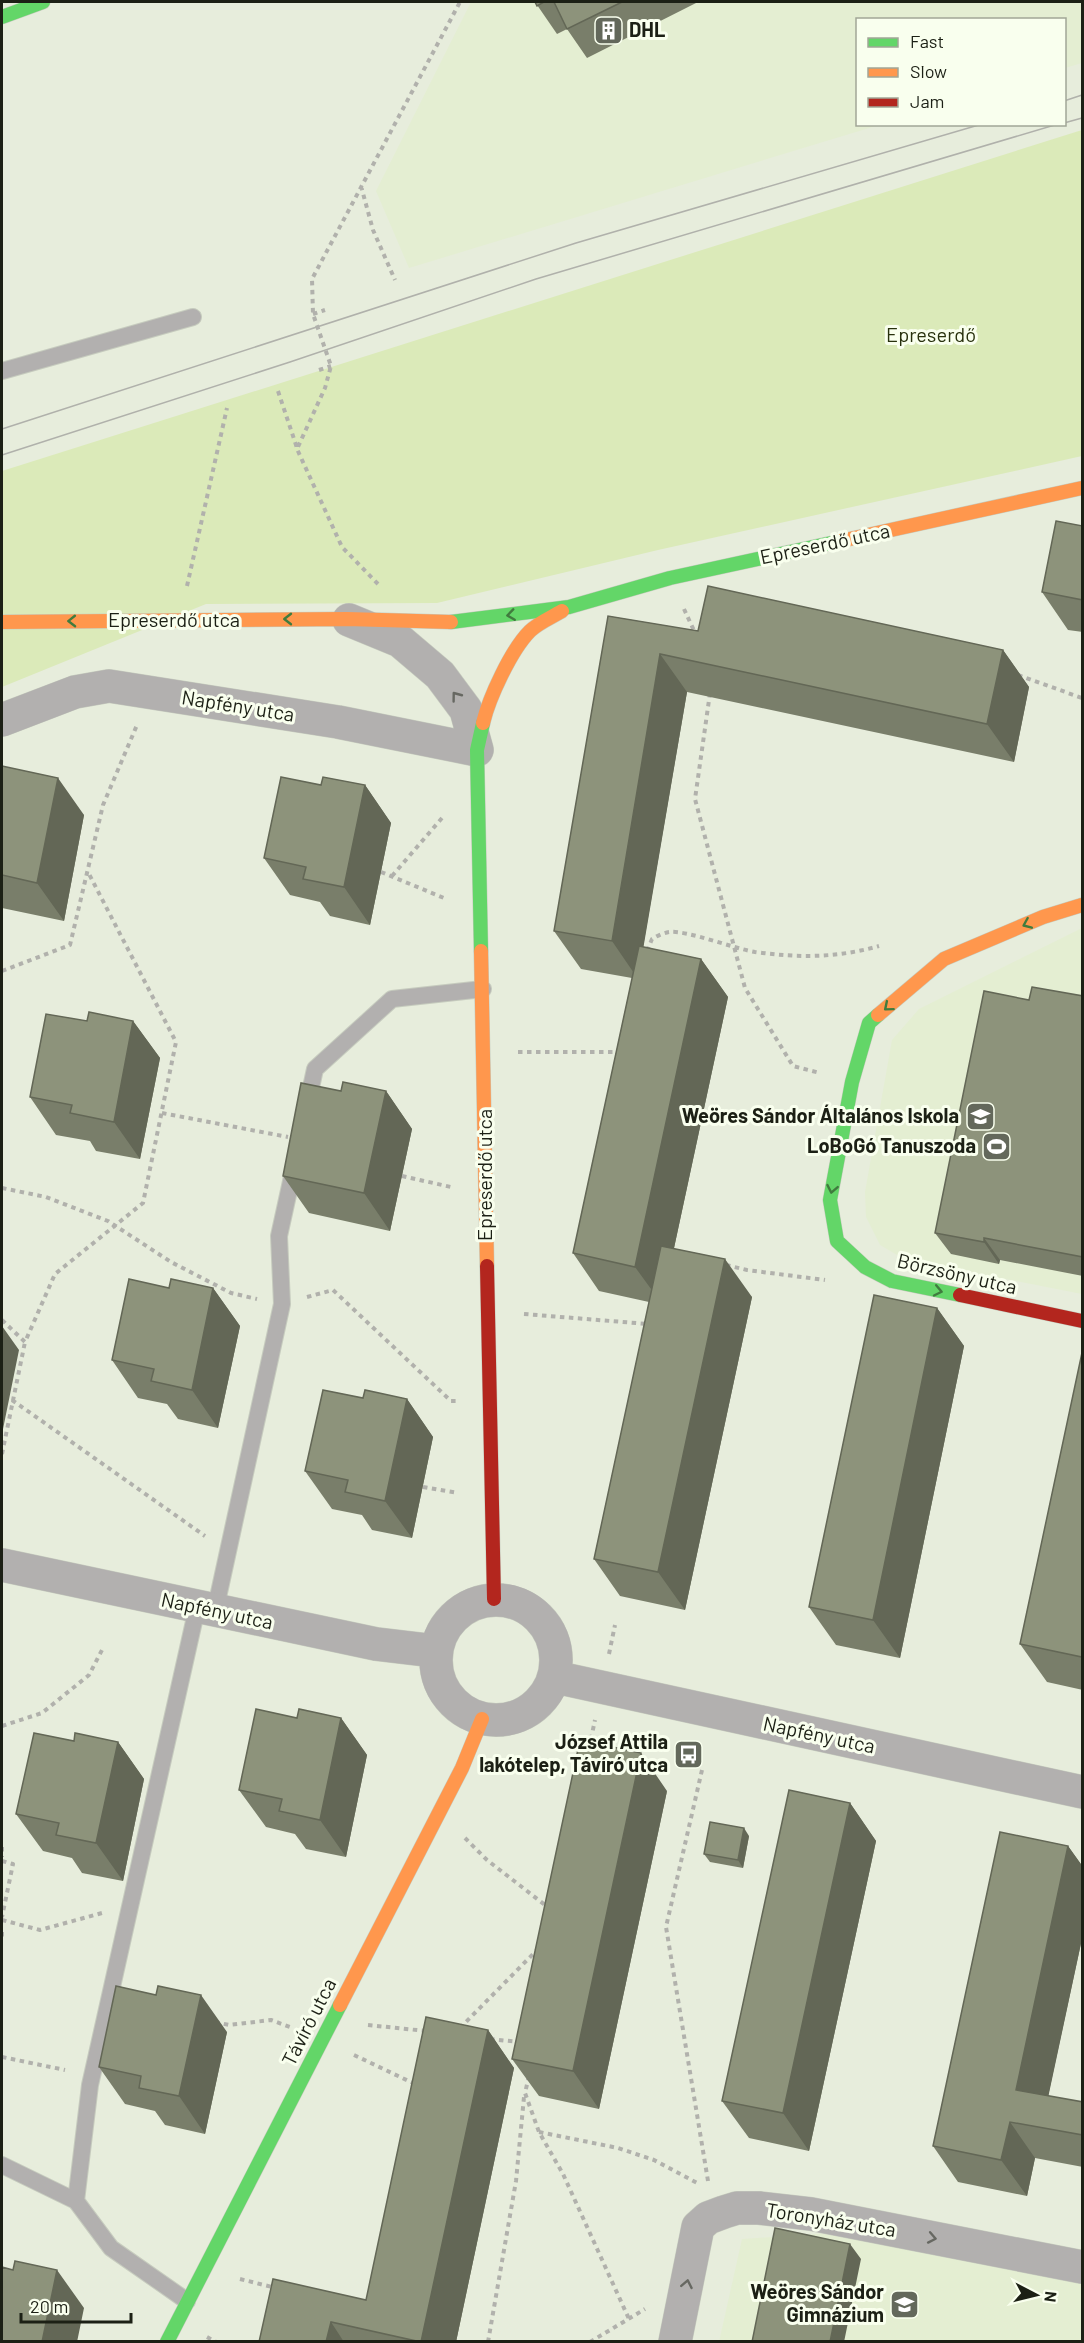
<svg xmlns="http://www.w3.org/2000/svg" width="1084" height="2343" viewBox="0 0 1084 2343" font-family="Barlow,sans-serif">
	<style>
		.built { fill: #e4eed2 }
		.green { fill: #dbeab9 }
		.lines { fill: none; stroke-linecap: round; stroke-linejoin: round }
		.lane-casing { stroke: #c6cbbe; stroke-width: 18 }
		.street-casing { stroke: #c6cbbe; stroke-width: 34 }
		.fast-casing { stroke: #c6cbbe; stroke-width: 15 }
		.slow-casing { stroke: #c6cbbe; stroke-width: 15 }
		.jam-casing { stroke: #c6cbbe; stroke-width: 15 }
		.path { stroke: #b1b1ac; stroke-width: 4; stroke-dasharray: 4.5 4.5; stroke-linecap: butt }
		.lane { stroke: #b2b0af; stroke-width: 16 }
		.street { stroke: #b2b0af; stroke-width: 33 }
		.fast { stroke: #63d668; stroke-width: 14 }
		.slow { stroke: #ff974d; stroke-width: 14 }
		.jam { stroke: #b3261e; stroke-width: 14 }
		.tram { stroke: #b0b1ab; stroke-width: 1.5 }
		.wall { fill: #797e6a }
		.shaded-wall { fill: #636756 }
		.building { fill: #8d937b; stroke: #636756; stroke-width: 1.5 }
		.oneway { stroke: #407b3e }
		.oneway2 { stroke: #676862 }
		.labels { text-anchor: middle; stroke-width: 6; stroke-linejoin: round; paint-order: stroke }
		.poi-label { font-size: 20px; font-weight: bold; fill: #1c2015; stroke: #f9ffee; text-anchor: end }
		.park-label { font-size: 20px; fill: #28310d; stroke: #f9ffee }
		.street-label { font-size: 20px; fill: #1c2015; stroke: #f9ffee }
	</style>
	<rect width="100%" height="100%" fill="#e7eddc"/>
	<path class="built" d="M 471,2 L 1082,2 L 1082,63 L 1065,68 L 1064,20 L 858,20 L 858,124 L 879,125 L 409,268 L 376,191 Z
		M 1082,928 L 1082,1294 L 904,1259 L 880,1245 L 866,1217 L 865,1192 L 892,1040 L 919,1009 Z
		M 888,2229 L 1082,2267 L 1082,2341 L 719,2342 L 742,2239 Z"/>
	<path class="green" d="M 1082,130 L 1082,456 L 658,550 L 437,603 L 206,604 L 2,687 L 2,471 Z"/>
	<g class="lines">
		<defs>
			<path id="lane" d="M 2,371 L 193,317
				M 307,1106 L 315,1069 L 392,999 L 483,989
				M 215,1611 L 282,1304 L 279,1236 L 295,1163
				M 2,2165 L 76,2201
				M 187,2301 L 111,2248 L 76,2201 L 90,2085 L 197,1608"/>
			<path id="street" d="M 2,720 L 75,692 L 109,686 L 338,722 L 477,750 L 466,710 L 440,675 L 400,641 L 349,620
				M 2,1565 L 376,1644 L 435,1651
				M436 1660a60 60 0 1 1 120 0a60 60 0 1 1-120 0Z
				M 555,1677 L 1082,1792
				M 675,2342 L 698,2227 L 708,2218 L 724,2212 L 737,2208 L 759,2208 L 811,2214 L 1082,2267"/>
			<path id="fast" d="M 2,17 L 43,2
				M 451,622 L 569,607 L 670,578 L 836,542
				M 481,951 L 477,750 L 483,723
				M 878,1015 L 869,1023 L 852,1082 L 830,1200 L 837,1241 L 865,1267 L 892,1281 L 960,1295
				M 167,2342 L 340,2005"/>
			<path id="slow" d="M 836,542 L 1082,488
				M 2,622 L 347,619 L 451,622
				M 483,723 C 489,698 511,650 530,631 C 538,623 552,617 562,611
				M 481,951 L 487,1266
				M 878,1015 L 944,959 L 1043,917 L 1082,905
				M 340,2005 L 462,1768 L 482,1719"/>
			<path id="jam" d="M 487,1266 L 494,1599
				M 960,1295 L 1082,1321"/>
		</defs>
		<use href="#lane" class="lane-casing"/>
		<use href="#street" class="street-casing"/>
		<use href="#fast" class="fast-casing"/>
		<use href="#slow" class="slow-casing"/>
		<use href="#jam" class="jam-casing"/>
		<path class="path" d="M 361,186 L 373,230 L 395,280
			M 313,314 L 325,310
			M 319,370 L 331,366
			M 278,391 L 297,448
			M 378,584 L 342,547 L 297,449 L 325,388 L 331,366 L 313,314 L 312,279 L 460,2
			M 187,586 L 227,408
			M 684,609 L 696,635
			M 1018,675 L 1082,698
			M 710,693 L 695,799 L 745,988 L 793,1066 L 820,1073
			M 381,872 L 444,898
			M 392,876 L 442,818
			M 647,951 L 652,939 C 657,936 663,933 669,932 C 687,930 732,948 755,952 C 798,958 837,958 879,946
			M 2,971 L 70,945 L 103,805 L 137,725
			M 518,1052 L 619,1052
			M 162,1113 L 288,1137
			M 402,1176 L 451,1187
			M 2,1188 L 46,1197 L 108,1221 L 171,1262 L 231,1293 L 257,1299
			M 726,1265 L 747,1270 L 825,1280
			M 307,1297 L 333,1290 L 451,1401 L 456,1401
			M 524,1314 L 648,1324
			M 2,1320 L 25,1342 L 55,1274 L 143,1203 L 176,1042 L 88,872
			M 12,1400 L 205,1536
			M 2,1454 L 25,1342
			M 423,1487 L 458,1493
			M 609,1654 L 615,1625
			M 2,1726 L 42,1713 L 89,1675 L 102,1650
			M 589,1748 L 595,1720
			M 702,1770 L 666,1927 L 708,2181
			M 465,1838 L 487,1860 L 549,1908
			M 2,1847 L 2,1857
			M 2,1861 L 13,1864 L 2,1917
			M 2,1920 L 40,1930 L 102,1913
			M 2,1932 L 2,1941
			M 215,2022 L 229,2025 L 271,2020 L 290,2027
			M 368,2025 L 426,2031
			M 460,2028 L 539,1948
			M 490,2039 L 519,2042
			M 354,2055 L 415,2084
			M 2,2057 L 65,2070
			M 529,2076 L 525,2093 L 539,2132 L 563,2174 L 629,2319
			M 539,2132 L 618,2148 L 654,2160 L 699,2184
			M 240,2279 L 276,2288
			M 207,2337 L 216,2342
			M 488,2342 L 516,2181 L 524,2097
			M 590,2342 L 645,2309"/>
		<use href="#lane" class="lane"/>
		<use href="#street" class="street"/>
		<use href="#fast" class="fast"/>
		<use href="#slow" class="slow"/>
		<use href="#jam" class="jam"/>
		<path class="tram" d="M 1064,101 L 1082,95
			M 1064,123 L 1082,118
			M 2,429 L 576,243 L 982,124
			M 2,455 L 290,362 L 536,279 L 1058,124"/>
	</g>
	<path class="wall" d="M 535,2 L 698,2 L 587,58 L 567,29 L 557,34 Z
		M 1083,526 L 1083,632 L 1068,630 L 1042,592 Z
		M 608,616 L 698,631 L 1003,650 L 1029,687 L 1014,762 L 687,692 L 643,947 L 701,959 L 728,997 L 674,1248 L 752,1297 L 685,1610 L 620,1596 L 594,1559 L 649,1302 L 599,1291 L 573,1253 L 632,978 L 581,969 L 554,931 Z
		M 2,766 L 84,815 L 64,921 L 2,908 Z
		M 365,785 L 391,823 L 370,925 L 330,916 L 320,902 L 290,895 L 264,858 Z
		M 1083,996 L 1083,1276 L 1000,1260 L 999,1264 L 951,1254 L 935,1233 L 1029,1000 Z
		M 87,1021 L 133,1021 L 160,1058 L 140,1159 L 96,1151 L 90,1141 L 56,1135 L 30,1097 Z
		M 386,1091 L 412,1129 L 390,1231 L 309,1213 L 283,1176 Z
		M 169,1288 L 213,1288 L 240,1326 L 218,1428 L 178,1419 L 167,1404 L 138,1398 L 112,1360 Z
		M 937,1308 L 964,1346 L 900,1658 L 836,1645 L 809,1607 Z
		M 1083,1348 L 1083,1690 L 1047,1682 L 1020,1644 Z
		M 363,1398 L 407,1399 L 433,1437 L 412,1538 L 372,1530 L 362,1515 L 332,1509 L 305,1471 Z
		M 297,1718 L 341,1718 L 367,1755 L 346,1857 L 306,1849 L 295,1834 L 266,1827 L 239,1790 Z
		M 118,1742 L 144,1779 L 123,1881 L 82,1873 L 72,1858 L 43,1851 L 16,1814 Z
		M 667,1791 L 599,2109 L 539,2096 L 512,2059 Z
		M 850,1803 L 876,1841 L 809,2151 L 749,2138 L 722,2101 Z
		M 749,1836 L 743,1868 L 710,1862 L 704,1854 Z
		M 1068,1846 L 1083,1867 L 1083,1934 L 1048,2096 L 1083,2102 L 1083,2167 L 1035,2158 L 1027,2196 L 958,2182 L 933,2146 Z
		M 488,2030 L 514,2068 L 456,2342 L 259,2342 L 366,2300 Z
		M 227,2032 L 205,2134 L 165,2125 L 155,2111 L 125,2104 L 99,2067 Z"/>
	<path class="shaded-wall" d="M 1003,650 L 1029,687 L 1014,762 L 987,724 Z
		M 660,654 L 687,692 L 638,979 L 612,941 Z
		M 58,778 L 84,815 L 64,921 L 37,883 Z
		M 365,785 L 391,823 L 370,925 L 344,887 Z
		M 701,959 L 728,997 L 662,1304 L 635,1267 Z
		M 133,1021 L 160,1058 L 140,1159 L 114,1122 Z
		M 386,1091 L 412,1129 L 390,1231 L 364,1193 Z
		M 984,1238 L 1000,1260 L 999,1264 L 984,1242 Z
		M 725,1259 L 752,1297 L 685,1610 L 658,1572 Z
		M 213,1288 L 240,1326 L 218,1428 L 192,1390 Z
		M 937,1308 L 964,1346 L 900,1658 L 873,1620 Z
		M 2,1326 L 19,1350 L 2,1434 Z
		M 407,1399 L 433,1437 L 412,1538 L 385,1501 Z
		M 341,1718 L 367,1755 L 346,1857 L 320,1820 Z
		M 118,1742 L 144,1779 L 123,1881 L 96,1843 Z
		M 641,1753 L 667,1791 L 599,2109 L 573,2071 Z
		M 850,1803 L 876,1841 L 809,2151 L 783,2113 Z
		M 744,1828 L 749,1836 L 743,1868 L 738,1860 Z
		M 1068,1846 L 1083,1867 L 1083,1934 L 1042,2126 L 1016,2090 Z
		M 201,1995 L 227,2032 L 205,2134 L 179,2096 Z
		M 488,2030 L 514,2068 L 456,2342 L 421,2342 Z
		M 1010,2122 L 1035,2158 L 1027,2196 L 1001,2160 Z
		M 850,2244 L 861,2259 L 844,2342 L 830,2342 Z
		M 57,2270 L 84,2308 L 77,2342 L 42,2342 Z
		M 331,2322 L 344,2342 L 326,2342 Z"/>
	<path class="building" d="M 535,2 L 544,2 L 537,6 Z
		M 554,2 L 622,2 L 567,29 Z
		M 1056,521 L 1083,526 L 1083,600 L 1042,592 Z
		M 708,586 L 1003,650 L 987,724 L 660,654 L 612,941 L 554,931 L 608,616 L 698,631 Z
		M 2,766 L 58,778 L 37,883 L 2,875 Z
		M 281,777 L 321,785 L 323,777 L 365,785 L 344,887 L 303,879 L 306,867 L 264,858 Z
		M 639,946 L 701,959 L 635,1267 L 573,1253 Z
		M 1032,987 L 1083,996 L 1083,1257 L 984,1238 L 984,1242 L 935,1233 L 984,991 L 1029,1000 Z
		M 89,1012 L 133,1021 L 114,1122 L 70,1113 L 72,1105 L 30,1097 L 46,1014 L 87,1021 Z
		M 343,1082 L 386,1091 L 364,1193 L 283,1176 L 301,1083 L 341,1091 Z
		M 661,1246 L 725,1259 L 658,1572 L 594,1559 Z
		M 129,1279 L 169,1288 L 171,1279 L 213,1288 L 192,1390 L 151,1381 L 154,1369 L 112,1360 Z
		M 874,1295 L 937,1308 L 873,1620 L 809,1607 Z
		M 1083,1348 L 1083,1653 L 1082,1657 L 1020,1644 Z
		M 323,1390 L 363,1398 L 365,1390 L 407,1399 L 385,1501 L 345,1492 L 348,1480 L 305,1471 Z
		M 256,1709 L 297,1718 L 299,1709 L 341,1718 L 320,1820 L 279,1811 L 282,1799 L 239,1790 Z
		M 34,1733 L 74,1741 L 75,1733 L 118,1742 L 96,1843 L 56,1835 L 59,1823 L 16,1814 Z
		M 580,1740 L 641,1753 L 573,2071 L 512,2059 Z
		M 789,1790 L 850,1803 L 783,2113 L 722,2101 Z
		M 710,1822 L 744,1828 L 738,1860 L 704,1854 Z
		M 1000,1832 L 1068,1846 L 1016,2090 L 1083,2102 L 1083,2135 L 1010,2122 L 1001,2160 L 933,2146 Z
		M 116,1986 L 156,1995 L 158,1986 L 201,1995 L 179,2096 L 139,2088 L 141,2076 L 99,2067 Z
		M 426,2017 L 488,2030 L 421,2342 L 331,2322 L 326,2342 L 259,2342 L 273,2279 L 366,2300 Z
		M 775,2228 L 850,2244 L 830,2342 L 752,2342 Z
		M 15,2261 L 57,2270 L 42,2342 L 2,2342 L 2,2267 L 13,2270 Z"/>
	<defs><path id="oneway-chevron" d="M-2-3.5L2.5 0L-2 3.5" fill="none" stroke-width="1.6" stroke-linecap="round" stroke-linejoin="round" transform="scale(1.5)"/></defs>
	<g class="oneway">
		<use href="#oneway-chevron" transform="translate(511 615) rotate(172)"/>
		<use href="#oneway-chevron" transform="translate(288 619) rotate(180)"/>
		<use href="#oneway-chevron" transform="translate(72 621) rotate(179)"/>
		<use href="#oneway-chevron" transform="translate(1027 924) rotate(157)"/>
		<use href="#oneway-chevron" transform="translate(888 1007) rotate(140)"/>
		<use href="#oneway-chevron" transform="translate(832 1189) rotate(101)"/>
		<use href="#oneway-chevron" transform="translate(938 1291) rotate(12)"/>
	</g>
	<g class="oneway2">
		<use href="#oneway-chevron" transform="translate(456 696) rotate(-127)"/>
		<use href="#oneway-chevron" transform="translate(932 2238) rotate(11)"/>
		<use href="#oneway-chevron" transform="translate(687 2284) rotate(-79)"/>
	</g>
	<defs>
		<symbol id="building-square" viewBox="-11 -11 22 22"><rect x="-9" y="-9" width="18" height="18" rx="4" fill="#63685b" stroke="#f9ffee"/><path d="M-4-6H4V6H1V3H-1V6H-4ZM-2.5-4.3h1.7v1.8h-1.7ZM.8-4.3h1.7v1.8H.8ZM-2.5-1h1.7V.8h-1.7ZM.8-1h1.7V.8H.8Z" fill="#fff"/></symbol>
		<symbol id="school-square" viewBox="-11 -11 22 22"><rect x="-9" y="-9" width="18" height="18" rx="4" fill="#63685b" stroke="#f9ffee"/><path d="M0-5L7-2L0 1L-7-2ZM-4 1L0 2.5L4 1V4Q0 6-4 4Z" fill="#fff"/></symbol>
		<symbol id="stadium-square" viewBox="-11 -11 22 22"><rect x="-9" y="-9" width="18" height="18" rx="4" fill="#63685b" stroke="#f9ffee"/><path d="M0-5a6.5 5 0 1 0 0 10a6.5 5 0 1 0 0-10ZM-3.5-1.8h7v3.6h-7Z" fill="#fff"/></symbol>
		<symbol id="bus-square" viewBox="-11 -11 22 22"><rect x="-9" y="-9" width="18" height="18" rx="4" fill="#63685b" stroke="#f9ffee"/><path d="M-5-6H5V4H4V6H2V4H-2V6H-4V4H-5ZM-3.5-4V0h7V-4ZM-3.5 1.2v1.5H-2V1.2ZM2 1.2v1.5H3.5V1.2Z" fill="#fff"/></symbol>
	</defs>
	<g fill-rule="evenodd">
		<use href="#building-square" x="592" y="14" width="33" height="33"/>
		<use href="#school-square" x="964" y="1100" width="33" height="33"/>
		<use href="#stadium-square" x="980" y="1130" width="33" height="33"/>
		<use href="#bus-square" x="672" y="1738" width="33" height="33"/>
		<use href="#school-square" x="888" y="2288" width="33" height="33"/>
	</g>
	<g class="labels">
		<g class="poi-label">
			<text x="629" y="37" text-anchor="start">DHL</text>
			<text x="959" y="1123">Weöres Sándor Általános Iskola</text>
			<text x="976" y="1153">LoBoGó Tanuszoda</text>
			<text x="668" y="1749">József Attila<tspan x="668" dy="23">lakótelep, Távíró utca</tspan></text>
			<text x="884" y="2299">Weöres Sándor<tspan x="884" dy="23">Gimnázium</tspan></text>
		</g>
		<g class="park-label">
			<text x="931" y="342">Epreserdő</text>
		</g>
		<g class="street-label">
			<text transform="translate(825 544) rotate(-12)" y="7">Epreserdő utca</text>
			<text x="174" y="627">Epreserdő utca</text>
			<text transform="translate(238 706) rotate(9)" y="7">Napfény utca</text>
			<text transform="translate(485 1175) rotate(-90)" y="7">Epreserdő utca</text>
			<text transform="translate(957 1274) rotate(13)" y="7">Börzsöny utca</text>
			<text transform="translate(217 1611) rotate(12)" y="7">Napfény utca</text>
			<text transform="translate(819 1735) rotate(12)" y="7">Napfény utca</text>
			<text transform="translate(309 2022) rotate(-63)" y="7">Távíró utca</text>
			<text transform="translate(831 2220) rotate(9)" y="7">Toronyház utca</text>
		</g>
	</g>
	<rect width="1084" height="2343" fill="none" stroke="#1c2015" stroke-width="6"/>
	<rect x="856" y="18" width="210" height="108" fill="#f9ffee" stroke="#a1a697" stroke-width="1.5"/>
	<rect x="868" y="38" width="30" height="9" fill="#63d668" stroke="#a1a697" stroke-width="1.5"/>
	<text x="910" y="48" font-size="18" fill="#1c2015">Fast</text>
	<rect x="868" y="68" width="30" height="9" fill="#ff974d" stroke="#a1a697" stroke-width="1.5"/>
	<text x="910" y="78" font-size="18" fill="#1c2015">Slow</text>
	<rect x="868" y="98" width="30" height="9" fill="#b3261e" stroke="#a1a697" stroke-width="1.5"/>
	<text x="910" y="108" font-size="18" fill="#1c2015">Jam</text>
	<g transform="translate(1036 2295) rotate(97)" stroke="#f9ffee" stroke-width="4.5" paint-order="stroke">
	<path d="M0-4.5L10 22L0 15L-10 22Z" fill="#1c2015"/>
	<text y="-9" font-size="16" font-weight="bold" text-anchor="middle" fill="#1c2015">N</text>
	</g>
	<path d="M21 2313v9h110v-9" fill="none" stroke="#1c2015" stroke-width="3"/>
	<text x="30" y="2313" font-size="18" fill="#1c2015" stroke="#f9ffee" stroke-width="4.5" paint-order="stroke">20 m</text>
</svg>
